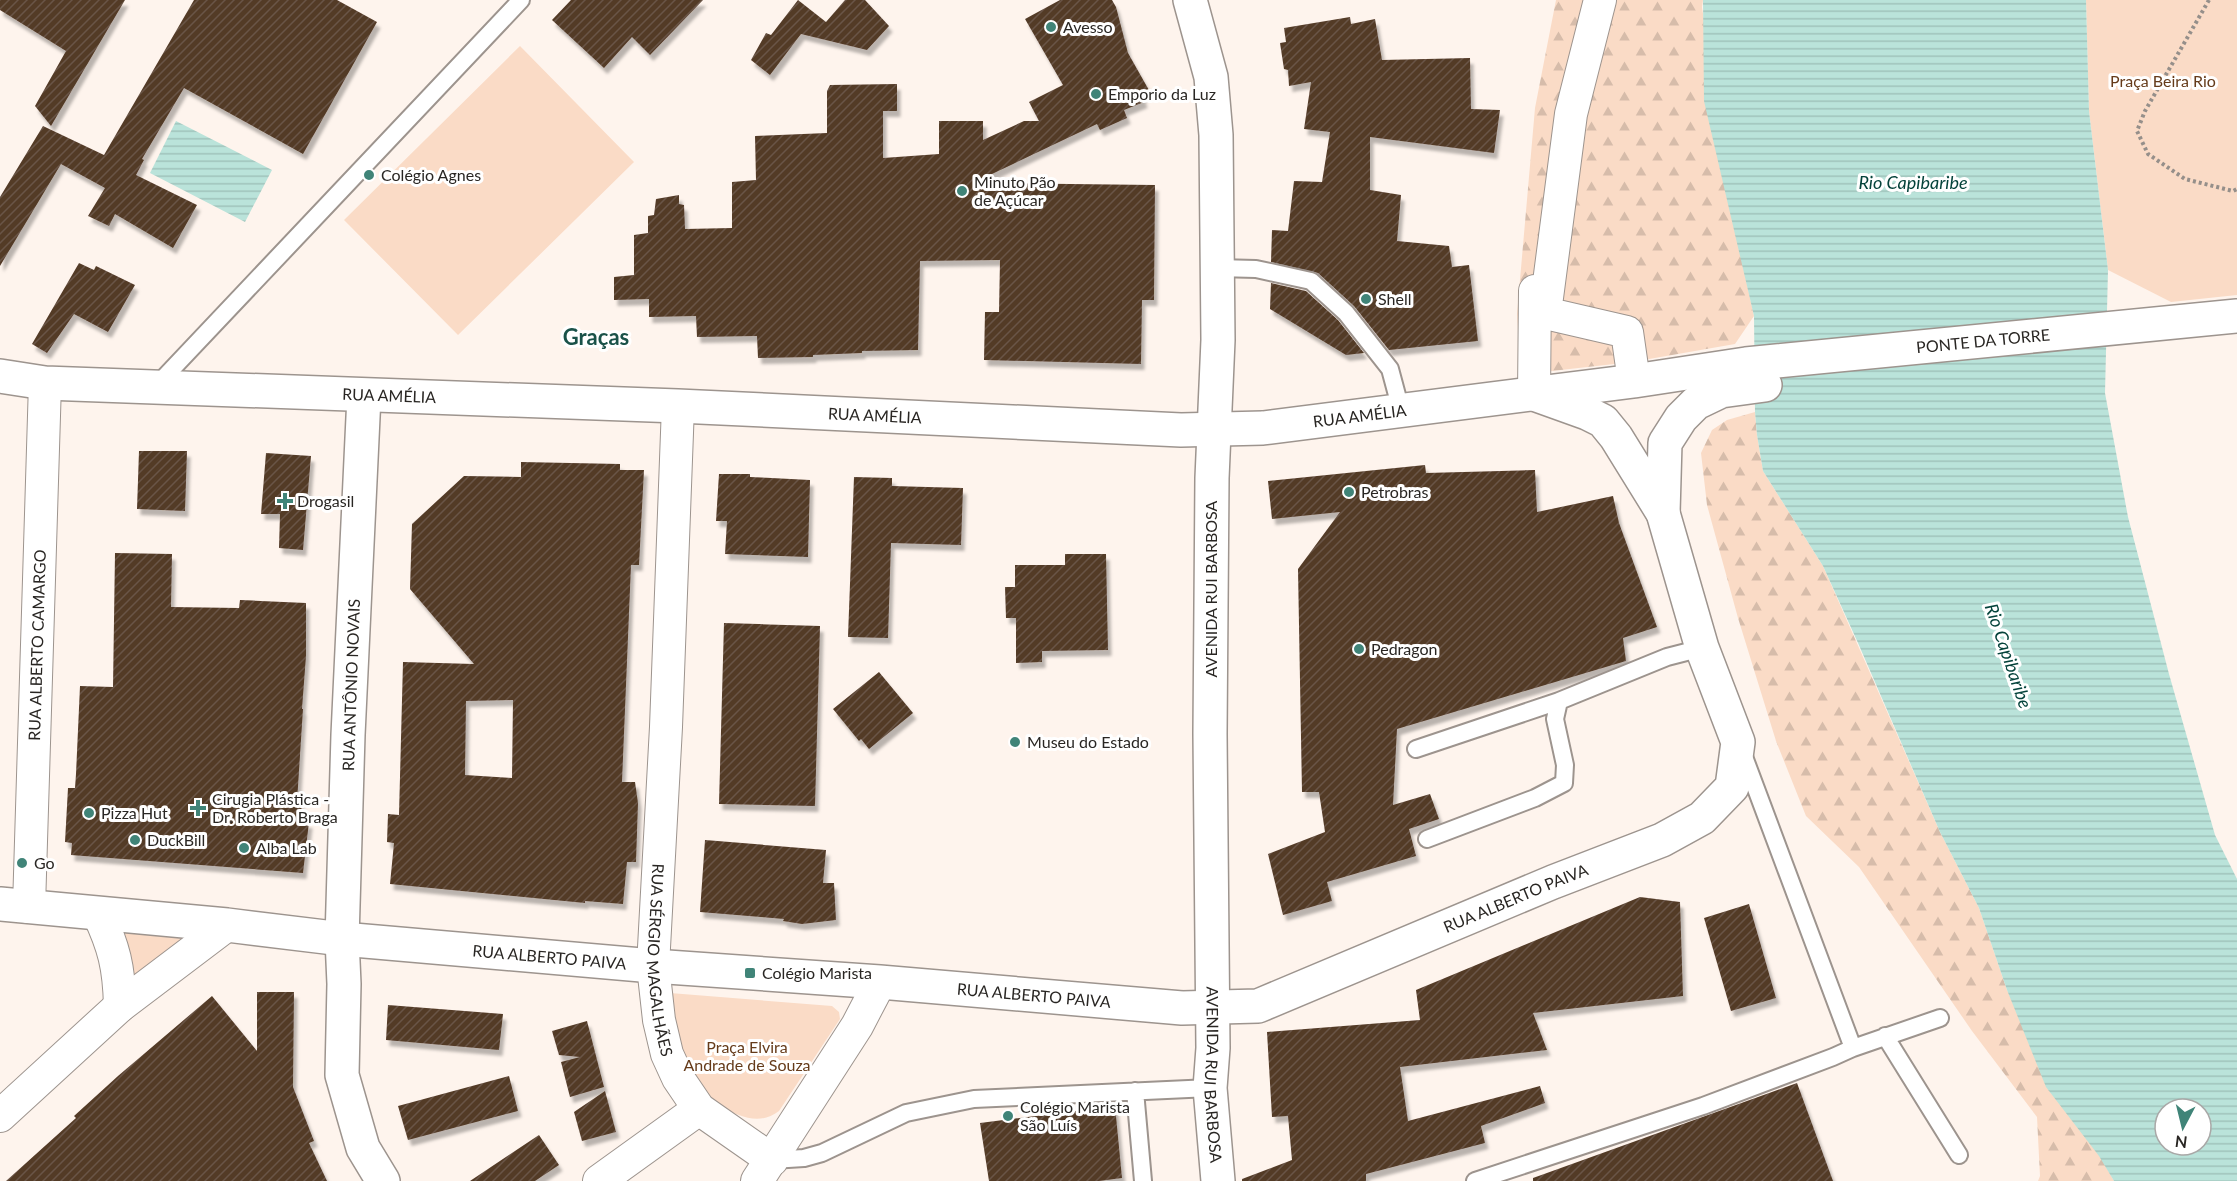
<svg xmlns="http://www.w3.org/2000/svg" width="2237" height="1181" viewBox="0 0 2237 1181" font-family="Lato,sans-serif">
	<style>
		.forest { fill: url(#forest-firs) }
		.park { fill: #fadbc6 }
		.water { fill: url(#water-rules); fill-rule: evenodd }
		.building { fill: url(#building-hatch); fill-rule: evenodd; filter: url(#shadow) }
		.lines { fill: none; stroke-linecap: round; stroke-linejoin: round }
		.lane-casing { stroke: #9d948e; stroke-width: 20 }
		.street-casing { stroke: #9d948e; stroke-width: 34 }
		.secondary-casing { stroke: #9d948e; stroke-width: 36 }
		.path { stroke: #958f8a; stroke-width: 4; stroke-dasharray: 3 3; stroke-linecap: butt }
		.lane { stroke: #fff; stroke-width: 16 }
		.street { stroke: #fff; stroke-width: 32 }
		.secondary { stroke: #fff; stroke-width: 33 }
		.poi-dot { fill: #408478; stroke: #fff; stroke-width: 2 }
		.labels { text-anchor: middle; stroke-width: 6; stroke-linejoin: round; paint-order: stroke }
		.poi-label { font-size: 16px; fill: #292623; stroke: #fff; text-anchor: start }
		.park-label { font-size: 16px; fill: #653b1a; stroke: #fff }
		.street-label { font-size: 16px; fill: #292623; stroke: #fff }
		.water-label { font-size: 18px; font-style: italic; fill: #05433b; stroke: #fff }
		.district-label { font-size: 22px; font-weight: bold; fill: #1a5249; stroke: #fff }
	</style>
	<defs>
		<pattern id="forest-firs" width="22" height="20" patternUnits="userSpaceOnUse" patternTransform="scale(1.5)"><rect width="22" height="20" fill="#fadbc6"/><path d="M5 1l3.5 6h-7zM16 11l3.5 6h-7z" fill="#d6bcaa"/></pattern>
		<pattern id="water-rules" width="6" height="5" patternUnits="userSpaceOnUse" patternTransform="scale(1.5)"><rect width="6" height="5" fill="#bae3da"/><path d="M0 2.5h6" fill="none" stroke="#a0c3bb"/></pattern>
		<pattern id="building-hatch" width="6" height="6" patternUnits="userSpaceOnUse" patternTransform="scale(1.5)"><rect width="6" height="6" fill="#533a28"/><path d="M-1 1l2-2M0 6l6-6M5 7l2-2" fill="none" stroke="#695446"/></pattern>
		<filter id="shadow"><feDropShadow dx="3.5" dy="6" stdDeviation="1.5" flood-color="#0004"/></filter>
	</defs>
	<rect width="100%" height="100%" fill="#fef4ed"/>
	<path class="forest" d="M 1556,0 L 1703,0 L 1702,7 L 1732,215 L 1754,316 L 1735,344 L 1632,362 L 1534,373 L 1520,363 L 1517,314 L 1535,108 Z
		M 1755,412 L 1757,435 L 1763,471 L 1823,566 L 1940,832 L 1979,908 L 2007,990 L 2114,1181 L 2038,1181 L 2040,1176 L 2037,1117 L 1972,1031 L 1859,867 L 1806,816 L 1776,741 L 1738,618 L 1707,505 L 1701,453 L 1712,430 L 1727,420 Z"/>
	<path class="park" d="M 2086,0 L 2237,0 L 2237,295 L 2171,302 L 2108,270 L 2089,111 Z
		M 520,46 L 634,162 L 458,335 L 344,220 Z
		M 97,912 L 226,925 L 119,1005 Z
		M 670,993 L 832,1006 L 839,1012 L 840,1019 L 779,1111 C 750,1134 713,1100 690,1085 L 667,995 Z"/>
	<path class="water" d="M 1703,0 L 2086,0 L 2089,111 L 2108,270 L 2105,393 L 2128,517 L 2169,674 L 2215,835 L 2237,879 L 2237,1181 L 2114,1181 L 2099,1156 L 2046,1087 L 2007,990 L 1979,908 L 1940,832 L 1858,643 L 1823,566 L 1763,471 L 1757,435 L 1755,412 L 1754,316 L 1704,101 ZM 2165,1109 L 2201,1109 L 2201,1145 L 2165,1145 Z
		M 176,121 L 272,170 L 245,222 L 150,173 Z"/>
	<path class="building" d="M 0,0 L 125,0 L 51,126 L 35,106 L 66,51 L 0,10 Z
		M 194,0 L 337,0 L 377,22 L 303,154 L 184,88 L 142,159 L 144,160 L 136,175 L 197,205 L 173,248 L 115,214 L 109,226 L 88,216 L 105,188 L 61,164 L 0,266 L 0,197 L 43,126 L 104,155 Z
		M 571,0 L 703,0 L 650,55 L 632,37 L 604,68 L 552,20 Z
		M 798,0 L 826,22 L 845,0 L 865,0 L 889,26 L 867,50 L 801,34 L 770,75 L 751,60 L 766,33 L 771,35 Z
		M 1060,0 L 1112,0 L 1116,7 L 1128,53 L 1150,92 L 1142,96 L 1144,102 L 1124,110 L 1127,118 L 1100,130 L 1097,124 L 973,183 L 1155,185 L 1154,300 L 1142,300 L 1141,364 L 984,360 L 985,312 L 999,312 L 1000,260 L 920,261 L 918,350 L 862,351 L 862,353 L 813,355 L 813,357 L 758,358 L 757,336 L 697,337 L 696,316 L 649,317 L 649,299 L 614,300 L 614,277 L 634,275 L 634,235 L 648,233 L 648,216 L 654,215 L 656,199 L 679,195 L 679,204 L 684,205 L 685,229 L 732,228 L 732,182 L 756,180 L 755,136 L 827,133 L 827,91 L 830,85 L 897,84 L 897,111 L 883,111 L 883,158 L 939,154 L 939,121 L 983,121 L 983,140 L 1024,121 L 1039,121 L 1029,102 L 1063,85 L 1025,19 Z
		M 1350,17 L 1351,24 L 1375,19 L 1382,60 L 1470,58 L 1471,109 L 1500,110 L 1494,153 L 1370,137 L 1370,190 L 1401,195 L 1397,241 L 1449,246 L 1452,267 L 1469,265 L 1478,341 L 1389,350 L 1354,306 L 1318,273 L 1271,262 L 1272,230 L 1288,231 L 1294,181 L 1322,182 L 1330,132 L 1304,129 L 1311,82 L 1289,86 L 1288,70 L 1284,69 L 1280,43 L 1286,42 L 1284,28 Z
		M 79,263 L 94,270 L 96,266 L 135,285 L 108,332 L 74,314 L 47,353 L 32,344 Z
		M 1271,283 L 1306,291 L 1338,320 L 1364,353 L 1346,355 L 1270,309 Z
		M 139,451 L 187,451 L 185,511 L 137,509 Z
		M 266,453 L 311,456 L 303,550 L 279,548 L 280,514 L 261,514 Z
		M 521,462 L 620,464 L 620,470 L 644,470 L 639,565 L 631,565 L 622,782 L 635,782 L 638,803 L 636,862 L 627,862 L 623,904 L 585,901 L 585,903 L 390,884 L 394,843 L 387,842 L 388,814 L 399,815 L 403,662 L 474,664 L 410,589 L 412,524 L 464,476 L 521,477 ZM 513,700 L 512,778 L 465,775 L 466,701 Z
		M 1425,465 L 1426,473 L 1535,470 L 1537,512 L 1613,496 L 1619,523 L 1657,627 L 1623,638 L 1626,661 L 1397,729 L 1393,805 L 1430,794 L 1439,819 L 1409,829 L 1416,856 L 1327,882 L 1332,901 L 1283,915 L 1268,854 L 1325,832 L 1319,792 L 1302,792 L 1298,569 L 1340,512 L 1272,519 L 1268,481 Z
		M 719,474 L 750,474 L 750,477 L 810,480 L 808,557 L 725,554 L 727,521 L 716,521 Z
		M 854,477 L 892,478 L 892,486 L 963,488 L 961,545 L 891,543 L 888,638 L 848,637 Z
		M 115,553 L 172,554 L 171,607 L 239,608 L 240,600 L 306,603 L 306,656 L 302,709 L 303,709 L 297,802 L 302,803 L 300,822 L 309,822 L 303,873 L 71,855 L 72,843 L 65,842 L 68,788 L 75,788 L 76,774 L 80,686 L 113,687 Z
		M 1065,554 L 1106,554 L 1108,650 L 1042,651 L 1042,662 L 1016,663 L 1016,618 L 1006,618 L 1005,587 L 1015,587 L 1015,565 L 1065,565 Z
		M 724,623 L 820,626 L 815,806 L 719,804 Z
		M 879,672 L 913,713 L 869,749 L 861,739 L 859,741 L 833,709 Z
		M 705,840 L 826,850 L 823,883 L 834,883 L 836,920 L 802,924 L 783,921 L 784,919 L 700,912 Z
		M 1640,897 L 1680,902 L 1683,996 L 1533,1013 L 1547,1050 L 1400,1067 L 1408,1121 L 1540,1086 L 1545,1103 L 1481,1126 L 1485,1143 L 1366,1174 L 1366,1181 L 1242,1181 L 1242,1179 L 1292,1160 L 1288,1116 L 1272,1117 L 1267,1032 L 1420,1020 L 1416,990 Z
		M 1749,904 L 1776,998 L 1731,1011 L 1704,918 Z
		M 257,992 L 294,992 L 293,1087 L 314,1141 L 309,1143 L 327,1181 L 6,1181 L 76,1118 L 74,1116 L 118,1076 L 212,996 L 257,1051 Z
		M 388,1005 L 503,1014 L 499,1050 L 386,1040 Z
		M 587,1021 L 604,1087 L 570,1097 L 561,1062 L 580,1057 L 559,1055 L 552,1031 Z
		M 509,1076 L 518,1111 L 408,1140 L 398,1106 Z
		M 1797,1083 L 1833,1181 L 1533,1181 L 1533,1178 Z
		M 605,1091 L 616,1132 L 582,1141 L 574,1112 Z
		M 1115,1106 L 1122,1178 L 1099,1181 L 989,1181 L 980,1123 Z
		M 539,1135 L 559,1165 L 535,1181 L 470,1181 Z"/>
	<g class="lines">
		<defs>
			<path id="lane" d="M 1217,268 L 1256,269 L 1311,281 L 1346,313 L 1390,369 L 1401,410
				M 155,387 L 521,0
				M 1416,749 L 1559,701
				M 1427,839 L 1535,798 L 1564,783 L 1565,765 L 1555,719 L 1559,701 L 1667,657 L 1702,648
				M 1885,1036 L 1959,1155
				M 1853,1048 L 1940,1018
				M 1135,1091 L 1143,1181
				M 772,1160 L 804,1158 L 822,1153 L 906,1113 L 974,1099 L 1210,1088
				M 1475,1181 L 1703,1106 L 1833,1057 L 1853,1048 L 1743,754"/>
			<g id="street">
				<path d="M 1600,0 L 1571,114 L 1545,313 L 1627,332 L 1634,381"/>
				<path d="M 1534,394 L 1535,291"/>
				<path id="s1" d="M 678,406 L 666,727 L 653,966 L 659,1020 L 667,1054 L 678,1078 L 699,1109 L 772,1160"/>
				<path id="s2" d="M 29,907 L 45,383"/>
				<path d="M 98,913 C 114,947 119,967 120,1006"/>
				<path d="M 0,1116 L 120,1006 L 227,925"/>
				<path d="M 599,1181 L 699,1109"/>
				<path d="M 757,1181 L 857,1026 L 880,982"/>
			</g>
			<g id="secondary">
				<path id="s3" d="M 1190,0 L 1211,77 L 1216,135 L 1218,340 L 1212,478 L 1210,734 L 1213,1048 L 1210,1088 L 1218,1181"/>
				<path id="s4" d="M 0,376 L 45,383 L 678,406 L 1181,430 L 1263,428 L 1634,381 L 1746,364 L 2237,316"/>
				<path d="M 364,396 L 348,735 L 342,939 L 344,984 L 342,1075 L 363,1148 L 383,1181"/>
				<path d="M 1663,513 L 1665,443 L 1681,418 L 1696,403 L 1721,391 L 1765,385"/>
				<path id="s5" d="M 0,904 L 227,925 L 342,939 L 653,966 L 880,982 L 1182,1008 L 1258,1006 L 1553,882 L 1662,840 L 1702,818 L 1732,787 L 1738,742 L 1702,648 L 1663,513 L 1616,437 L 1603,421 L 1587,413 L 1534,394"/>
			</g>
		</defs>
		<use href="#lane" class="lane-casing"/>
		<use href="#street" class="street-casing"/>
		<use href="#secondary" class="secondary-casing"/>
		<path class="path" d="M 2209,0 L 2145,111 L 2137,131 L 2148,154 L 2185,179 L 2233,191 L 2237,189"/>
		<use href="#lane" class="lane"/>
		<use href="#street" class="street"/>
		<use href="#secondary" class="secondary"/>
	</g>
	<g class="poi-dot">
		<circle cx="1051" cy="27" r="6"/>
		<circle cx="1096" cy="94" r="6"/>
		<circle cx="369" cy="175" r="6"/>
		<circle cx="962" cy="191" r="6"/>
		<circle cx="1366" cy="299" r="6"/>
		<circle cx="1349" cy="492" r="6"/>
		<path d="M282 492h6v6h6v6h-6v6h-6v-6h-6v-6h6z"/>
		<circle cx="1359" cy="649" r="6"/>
		<circle cx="1015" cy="742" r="6"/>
		<path d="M195 799h6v6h6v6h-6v6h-6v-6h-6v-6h6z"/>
		<circle cx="89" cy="813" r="6"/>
		<circle cx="135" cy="840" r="6"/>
		<circle cx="244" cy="848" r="6"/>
		<circle cx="22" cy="863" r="6"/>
		<rect x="744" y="967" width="12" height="12" rx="3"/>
		<circle cx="1008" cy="1116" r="6"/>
	</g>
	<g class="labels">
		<g class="poi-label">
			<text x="1063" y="33">Avesso</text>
			<text x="1108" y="100">Emporio da Luz</text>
			<text x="381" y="181">Colégio Agnes</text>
			<text x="974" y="188">Minuto Pão<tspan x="974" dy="18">de Açúcar</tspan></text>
			<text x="1378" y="305">Shell</text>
			<text x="1361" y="498">Petrobras</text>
			<text x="297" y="507">Drogasil</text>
			<text x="1371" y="655">Pedragon</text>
			<text x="1027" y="748">Museu do Estado</text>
			<text x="212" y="805">Cirugia Plástica -<tspan x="212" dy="18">Dr. Roberto Braga</tspan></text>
			<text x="101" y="819">Pizza Hut</text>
			<text x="147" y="846">DuckBill</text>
			<text x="256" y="854">Alba Lab</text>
			<text x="34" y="869">Go</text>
			<text x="762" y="979">Colégio Marista</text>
			<text x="1020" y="1113">Colégio Marista<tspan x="1020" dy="18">São Luís</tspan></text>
		</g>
		<g class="park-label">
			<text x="2163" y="87">Praça Beira Rio</text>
			<text x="747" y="1053">Praça Elvira<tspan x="747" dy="18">Andrade de Souza</tspan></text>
		</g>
		<g class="street-label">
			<text dy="6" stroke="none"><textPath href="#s4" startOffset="1990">PONTE DA TORRE</textPath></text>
			<text dy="6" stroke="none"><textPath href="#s4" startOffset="390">RUA AMÉLIA</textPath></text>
			<text dy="6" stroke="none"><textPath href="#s4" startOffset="876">RUA AMÉLIA</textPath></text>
			<text dy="6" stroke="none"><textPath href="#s4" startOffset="1362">RUA AMÉLIA</textPath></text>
			<text transform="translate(1211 589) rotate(-90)" y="6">AVENIDA RUI BARBOSA</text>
			<text dy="6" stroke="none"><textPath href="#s2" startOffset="262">RUA ALBERTO CAMARGO</textPath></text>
			<text transform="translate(351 685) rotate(-88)" y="6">RUA ANTÔNIO NOVAIS</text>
			<text dy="6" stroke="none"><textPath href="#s5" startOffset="1542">RUA ALBERTO PAIVA</textPath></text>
			<text dy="6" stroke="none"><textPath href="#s5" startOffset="552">RUA ALBERTO PAIVA</textPath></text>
			<text dy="6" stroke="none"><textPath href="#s1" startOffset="555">RUA SÉRGIO MAGALHÃES</textPath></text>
			<text dy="6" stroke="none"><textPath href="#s5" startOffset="1038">RUA ALBERTO PAIVA</textPath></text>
			<text dy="6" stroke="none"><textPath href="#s3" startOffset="1078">AVENIDA RUI BARBOSA</textPath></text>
		</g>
		<g class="water-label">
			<text x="1913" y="189">Rio Capibaribe</text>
			<text transform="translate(2008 656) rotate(71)" y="6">Rio Capibaribe</text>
		</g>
		<g class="district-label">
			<text x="596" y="345">Graças</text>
		</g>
	</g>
	<g transform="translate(2183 1127) rotate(187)"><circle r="28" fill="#ffffff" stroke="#a9a8a7" stroke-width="1.5"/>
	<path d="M0-4.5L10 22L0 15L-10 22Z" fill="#408478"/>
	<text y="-9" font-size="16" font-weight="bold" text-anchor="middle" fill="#292623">N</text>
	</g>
</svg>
